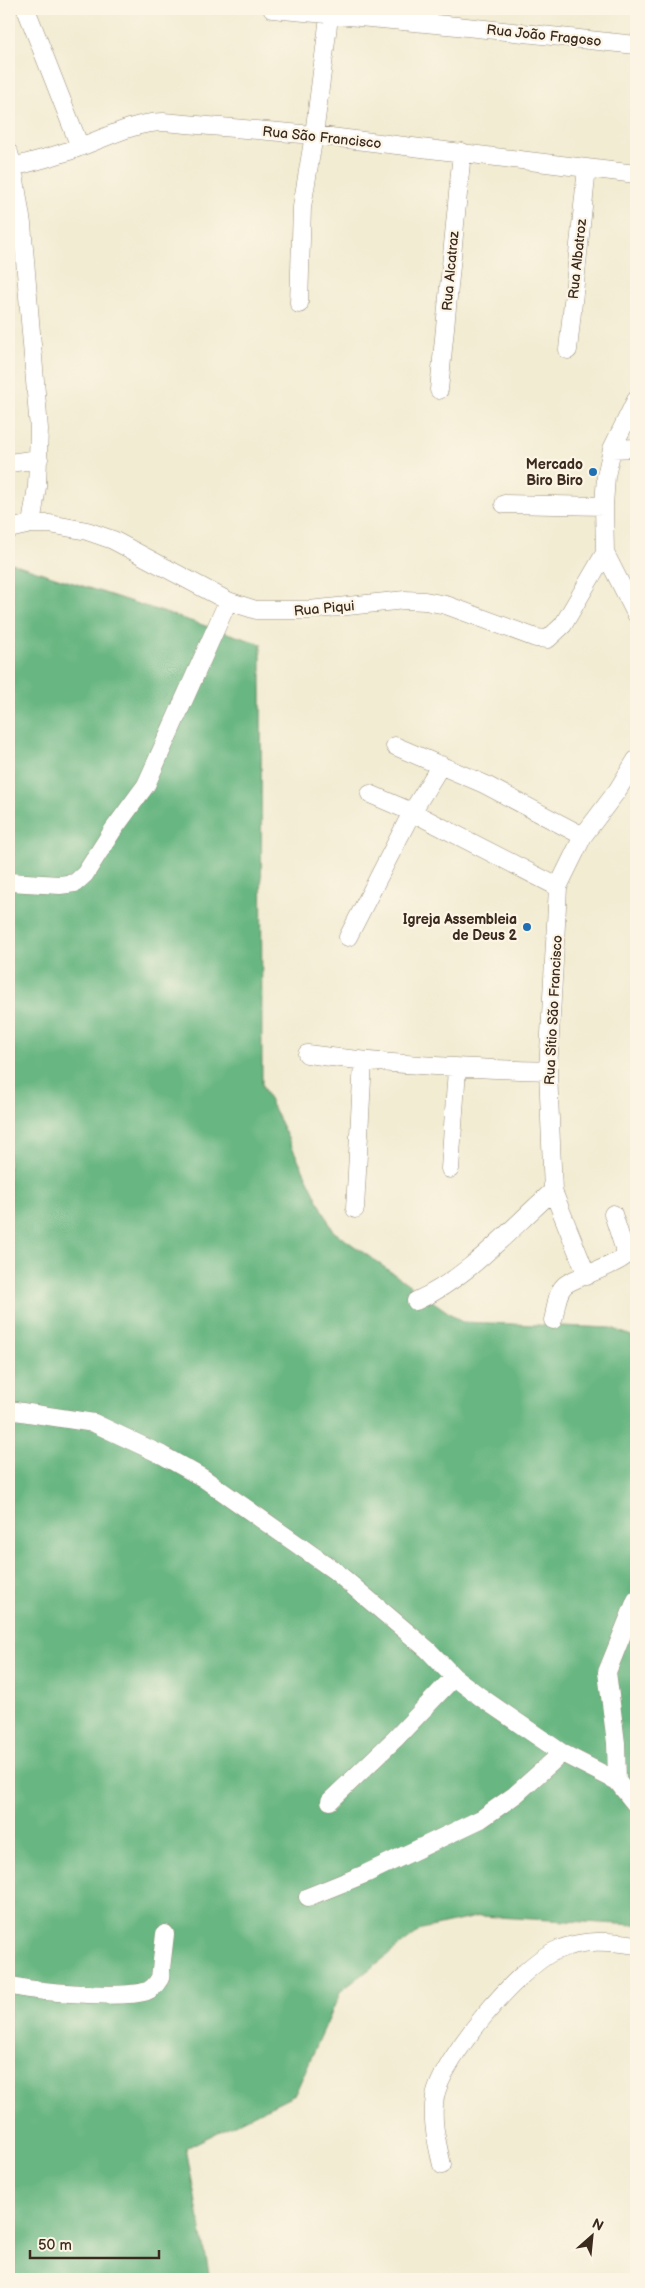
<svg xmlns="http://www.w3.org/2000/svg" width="645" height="2288" viewBox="0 0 645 2288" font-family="'Balsamiq Sans',sans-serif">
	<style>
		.forest { fill: #67b681; stroke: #517050 }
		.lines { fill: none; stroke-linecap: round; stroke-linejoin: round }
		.minor-casing { stroke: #968b78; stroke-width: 19 }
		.minor { stroke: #fff; stroke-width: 18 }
		.poi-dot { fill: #1f6fb2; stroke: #fcf5e5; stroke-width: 2 }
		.labels { text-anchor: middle; stroke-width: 4.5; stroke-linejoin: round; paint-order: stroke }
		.street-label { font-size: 14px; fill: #3b2a1e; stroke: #fcf5e5 }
		.poi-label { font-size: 14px; font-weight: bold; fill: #3b2a1e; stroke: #fcf5e5; text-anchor: end }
	</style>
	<rect width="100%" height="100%" fill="#fcf5e5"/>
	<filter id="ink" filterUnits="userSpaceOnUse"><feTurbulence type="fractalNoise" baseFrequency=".02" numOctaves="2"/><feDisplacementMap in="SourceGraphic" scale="10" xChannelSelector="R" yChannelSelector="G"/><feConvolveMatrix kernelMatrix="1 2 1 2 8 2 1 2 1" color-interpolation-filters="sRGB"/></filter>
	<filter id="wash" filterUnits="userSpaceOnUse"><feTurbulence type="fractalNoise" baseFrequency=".0096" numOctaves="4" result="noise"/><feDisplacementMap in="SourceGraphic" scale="20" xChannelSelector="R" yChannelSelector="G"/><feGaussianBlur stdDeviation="1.12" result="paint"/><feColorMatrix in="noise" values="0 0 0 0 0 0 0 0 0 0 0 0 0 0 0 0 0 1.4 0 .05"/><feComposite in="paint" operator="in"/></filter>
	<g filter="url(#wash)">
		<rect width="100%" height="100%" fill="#f2ecd3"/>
		<path class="forest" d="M 9,562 L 261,644 L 262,1085 L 333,1231 L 462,1322 L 612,1328 L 636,1338 L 636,1925 L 480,1916 L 422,1929 L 341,1991 L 295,2094 L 186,2148 L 210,2279 L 9,2279 Z"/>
	</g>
	<g filter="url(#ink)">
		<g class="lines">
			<defs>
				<path id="minor" d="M 26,9 L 80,147
					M 272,9 L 457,26 L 636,45
					M 9,153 L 13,167 L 22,224 L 39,429 L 37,487 L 31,524
					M 13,167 C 35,161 56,156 77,148 C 106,138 131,123 163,122 L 314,135 L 636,174
					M 299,304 L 302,207 L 314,135 L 330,9
					M 568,350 L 587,168
					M 439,390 L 462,152
					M 636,400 L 612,449 L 606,476 L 604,506 L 605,553 L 636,614
					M 612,449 L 636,448
					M 9,463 L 39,459
					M 504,504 L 604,506
					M 9,529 L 31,524 L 50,524 L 87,531 L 113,540 L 228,601 L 256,610 L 309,610 L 405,600 L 425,601 L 446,605 L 536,638 L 548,639 L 563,625 L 605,553
					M 395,746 L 484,784 L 583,836
					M 370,794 L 412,812 L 558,887
					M 9,882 L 60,885 L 75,883 L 85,874 L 113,830 L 146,785 L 228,601
					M 348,937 L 412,812 L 441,765
					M 307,1054 C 387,1065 467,1068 548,1071
					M 450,1169 L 457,1069
					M 355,1209 L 363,1061
					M 587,1276 L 553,1191 L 548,1071 L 558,887 L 583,836 L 617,791 L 636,760
					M 416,1301 C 468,1278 511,1228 553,1191
					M 553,1320 C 556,1310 556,1294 564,1286 C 571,1278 611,1268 624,1257 L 624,1248 L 613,1214
					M 9,1410 L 94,1423 L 162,1455 L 203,1478 L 335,1571 L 428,1650 L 454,1677 L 482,1698 L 562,1753 L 617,1781 L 636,1805
					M 617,1781 L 616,1743 L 607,1672 L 636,1600
					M 330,1801 L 396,1738 L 454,1677
					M 308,1897 L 365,1874 L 481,1819 L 515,1795 L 562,1753
					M 9,1985 C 32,1992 125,1999 147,1991 C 153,1989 157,1983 160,1978 L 165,1934
					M 442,2165 C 437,2143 431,2121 435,2097 C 442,2059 521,1964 557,1950 C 585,1939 608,1941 636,1945"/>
			</defs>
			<use href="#minor" class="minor-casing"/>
			<use href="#minor" class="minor"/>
		</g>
	</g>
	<g class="poi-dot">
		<circle cx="593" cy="472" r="5"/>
		<circle cx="527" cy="927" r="5"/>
	</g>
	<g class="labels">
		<g class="street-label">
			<text transform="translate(544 35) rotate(6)" y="5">Rua João Fragoso</text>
			<text transform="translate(322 137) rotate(6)" y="5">Rua São Francisco</text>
			<text transform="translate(577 259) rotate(-84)" y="5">Rua Albatroz</text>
			<text transform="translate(450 271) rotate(-85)" y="5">Rua Alcatraz</text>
			<text transform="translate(324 608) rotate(-5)" y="5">Rua Piqui</text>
			<text transform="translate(553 1010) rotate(-87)" y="5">Rua Sítio São Francisco</text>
		</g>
		<g class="poi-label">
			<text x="583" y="469">Mercado<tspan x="583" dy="16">Biro Biro</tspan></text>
			<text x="517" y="924">Igreja Assembleia<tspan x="517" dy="16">de Deus 2</tspan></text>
		</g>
	</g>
	<rect width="645" height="2288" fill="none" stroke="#fcf5e5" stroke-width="30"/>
	<g transform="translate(592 2236) rotate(27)" stroke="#fcf5e5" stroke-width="4" paint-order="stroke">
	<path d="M0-4L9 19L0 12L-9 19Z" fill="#3b2a1e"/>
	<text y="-8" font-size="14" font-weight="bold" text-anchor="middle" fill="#3b2a1e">N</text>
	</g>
	<path d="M30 2250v8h129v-8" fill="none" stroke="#3b2a1e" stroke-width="2.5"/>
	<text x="38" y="2250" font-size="15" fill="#3b2a1e" stroke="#fcf5e5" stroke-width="4" paint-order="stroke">50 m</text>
</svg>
